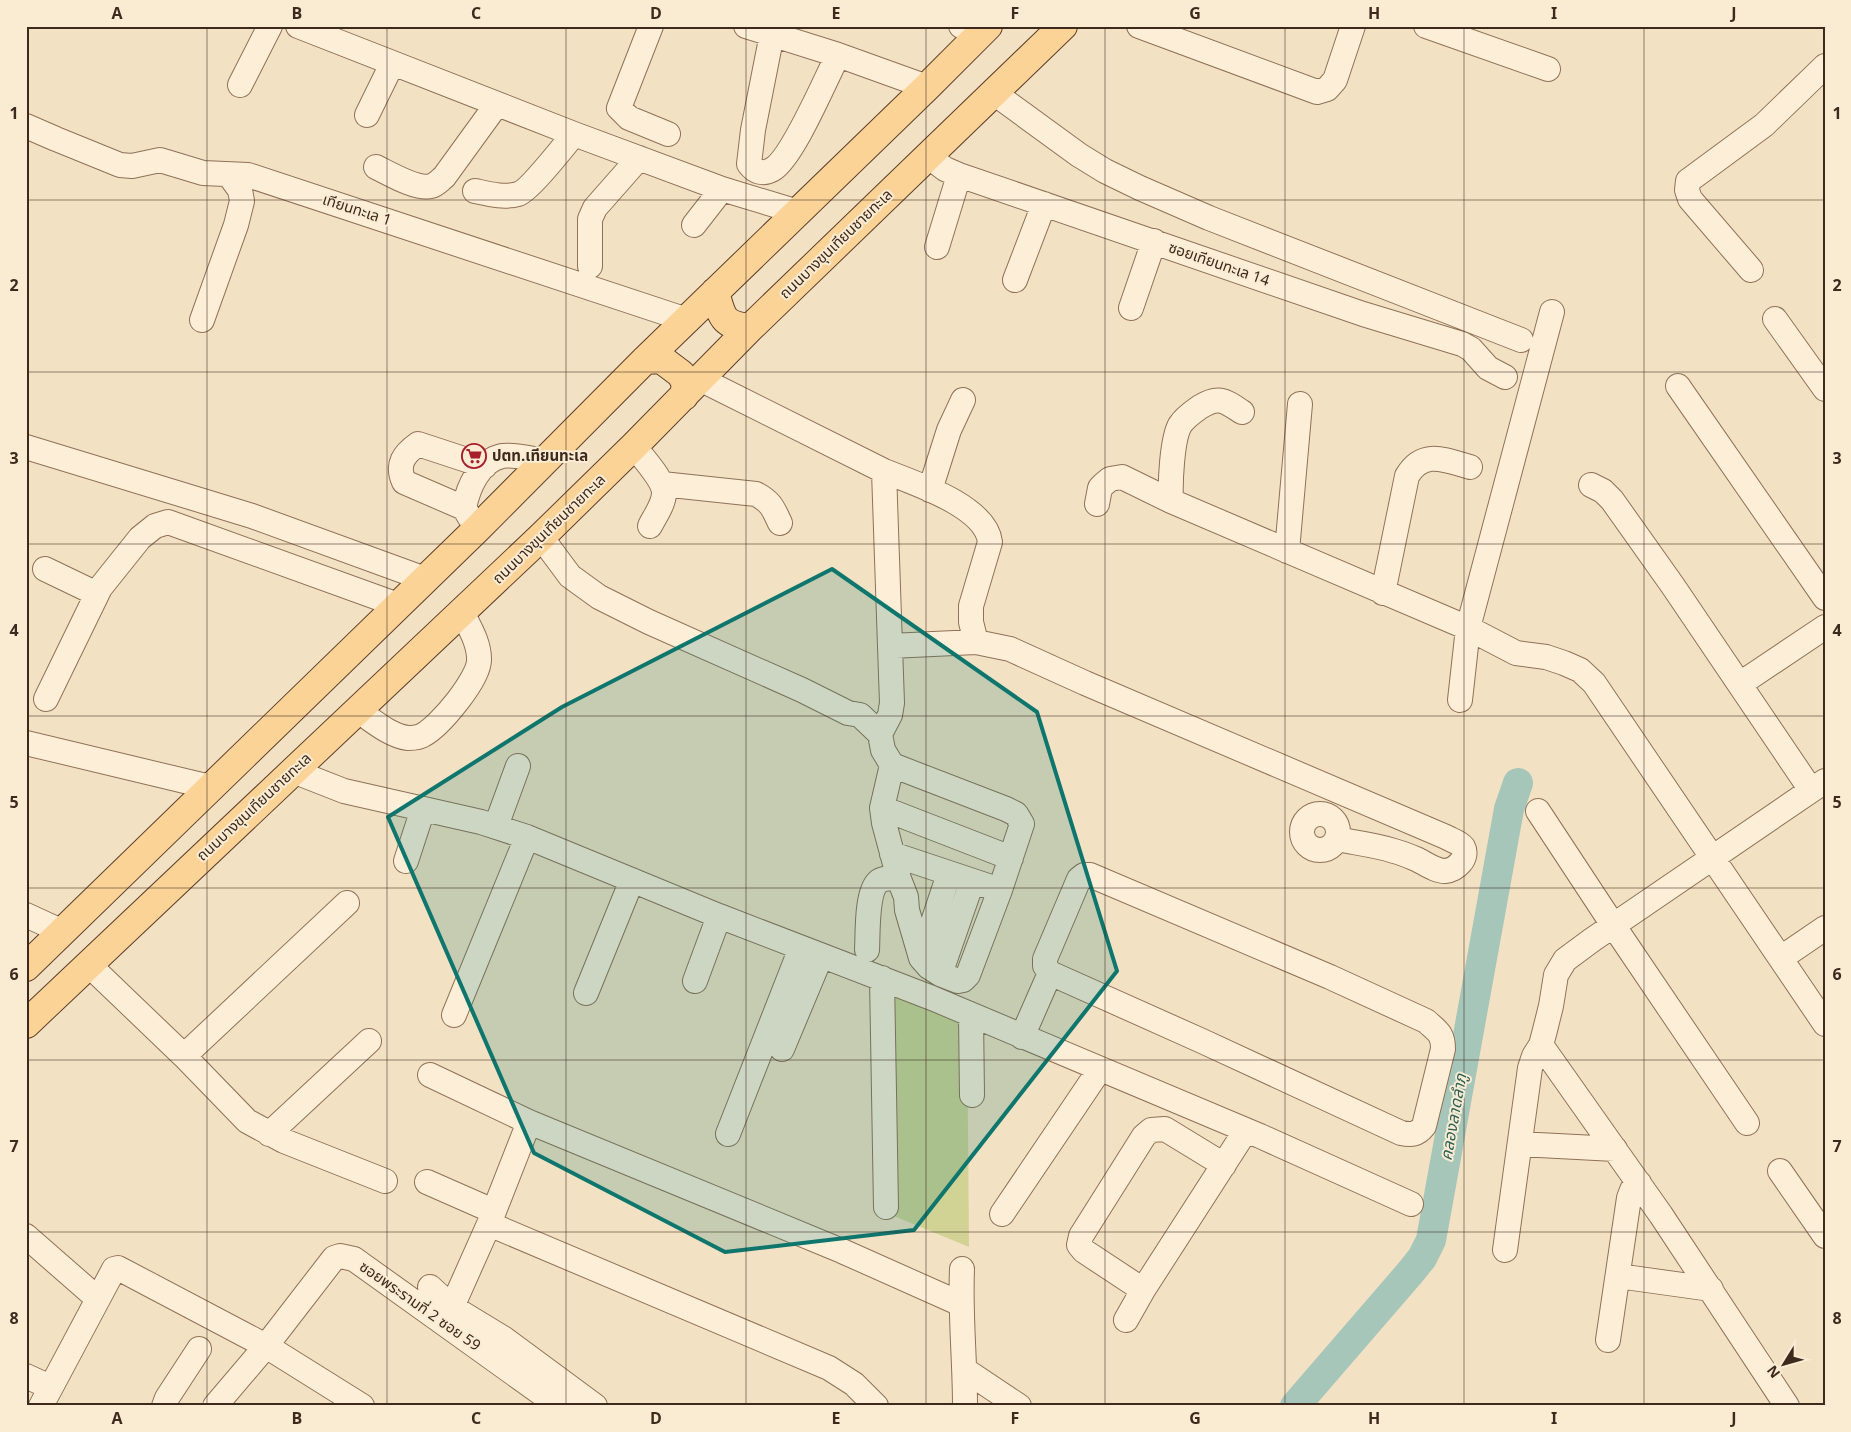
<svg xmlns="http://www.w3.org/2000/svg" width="1851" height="1432" viewBox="0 0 1851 1432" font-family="Georgia,'Noto Sans Thai',serif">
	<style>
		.green { fill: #d1d395 }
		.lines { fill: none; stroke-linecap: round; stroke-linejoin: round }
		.river { stroke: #a5c6b9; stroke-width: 30 }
		.minor-casing { stroke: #907157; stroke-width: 26 }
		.major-casing { stroke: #5e3f2b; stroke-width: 30 }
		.minor { stroke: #fdeed7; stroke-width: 24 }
		.major { stroke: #fbd396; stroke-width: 28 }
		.marked { fill: #0f766e; fill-opacity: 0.2; stroke: #0f766e; stroke-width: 4; stroke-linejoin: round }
		.grid { fill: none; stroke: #3e2a1d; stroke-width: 1; stroke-opacity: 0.55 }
		.labels { text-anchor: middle; stroke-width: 4; stroke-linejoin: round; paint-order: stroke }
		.street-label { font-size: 15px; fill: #3e2a1d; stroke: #faebd3 }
		.poi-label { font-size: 15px; font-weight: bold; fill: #3e2a1d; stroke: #faebd3; text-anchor: start }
		.water-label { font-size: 16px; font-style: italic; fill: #2a6058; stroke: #faebd3 }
		.neatline { fill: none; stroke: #3e2a1d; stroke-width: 2 }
		.grid-label { font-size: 16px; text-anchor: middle; font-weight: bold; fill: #3e2a1d }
	</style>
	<rect width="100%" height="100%" fill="#f3e1c3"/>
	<path class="green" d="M 891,990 L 967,1020 L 969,1247 L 894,1216 Z"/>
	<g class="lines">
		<path class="river" d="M 1295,1406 L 1409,1274 L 1422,1258 L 1431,1240 L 1509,809 L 1518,783"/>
		<defs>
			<path id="minor" d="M 298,26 L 574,134 L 722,189 L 798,212
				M 651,26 L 619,108 L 629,118 L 668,134
				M 746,26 L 838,55 L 927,87
				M 961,26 L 982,33
				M 1139,26 L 1317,92 L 1327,89 L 1335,80 L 1353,26
				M 1426,26 L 1548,69
				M 772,34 L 753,130 L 749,164 C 755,172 763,175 773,169 C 793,157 825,80 838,55
				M 240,85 L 270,26
				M 994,93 L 1079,155 L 1105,171 L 1140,188 L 1209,218 L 1521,340
				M 367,115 L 392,64
				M 26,126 L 56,139 L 120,165 L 132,166 L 160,160 L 203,173 L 248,175 L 687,320
				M 928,156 L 945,169 L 959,175 L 1363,314 L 1462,344 L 1471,349 L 1488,368 L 1505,377
				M 376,167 C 390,174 417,190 431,186 C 436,185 440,180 444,177 L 497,104
				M 475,191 C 489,194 504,198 518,194 C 529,191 564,146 574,134
				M 694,225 L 722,189
				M 937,247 L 959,175
				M 590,266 L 590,219 L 595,208 L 639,158
				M 1751,270 L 1690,199 L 1687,190 L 1688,181 L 1764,125 L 1825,66
				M 1015,280 L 1044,204
				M 1131,308 L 1154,241
				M 1775,319 L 1825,389
				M 202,320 L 236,225 L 242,201 L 240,190 L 232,179 L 232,175
				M 700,379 L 884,471 L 890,646 L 976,642 L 1010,649 L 1085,683 L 1446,837 C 1451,840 1459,842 1463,847 C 1469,858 1456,870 1445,871 C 1435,871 1425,863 1416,859 C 1409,856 1402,853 1394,851 C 1376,845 1356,843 1337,839
				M 1678,386 L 1825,598
				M 1242,412 C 1225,401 1219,395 1200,407 C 1193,412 1185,417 1180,425 C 1172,439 1170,483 1171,501 L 1468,628 L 1516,653 L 1546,657 L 1564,663 L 1580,670 L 1594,683 L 1825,1024
				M 634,446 C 642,457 664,480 664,493 C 664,504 655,516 650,526
				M 26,447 L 252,516 L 425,579
				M 884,471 C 914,483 986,506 990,542 L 971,606 L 971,622 L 976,642
				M 662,484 L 756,494 C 771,502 773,508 780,523
				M 1591,485 L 1603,491 L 1612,500 L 1673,586 L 1811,790
				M 930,490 L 949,430 L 963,400
				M 1097,504 L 1100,488 L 1104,484 L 1110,479 L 1122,477 L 1171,501
				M 464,508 L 404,482 C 396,464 404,454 418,444 L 485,466
				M 472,521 L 464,508 C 468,488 479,461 502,456 C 512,454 533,459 545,461
				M 541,537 L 570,576 L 599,597 L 649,622 L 802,690 L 848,713 L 860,715 L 880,734 L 883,750 L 892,765 L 882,808 L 884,823 L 899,879 L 906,897 L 907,910 L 921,958 L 929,967 L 940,974 L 958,981 L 963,980 L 968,975 L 1000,890
				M 1287,551 L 1300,404
				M 45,569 L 97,594
				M 1383,593 L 1407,476 C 1423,449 1445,460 1470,467
				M 1740,684 L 1825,627
				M 46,699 L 100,588 L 140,538 L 155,526 L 168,522 L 398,605
				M 1460,700 L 1468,628 L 1552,312
				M 357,710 C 372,720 390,736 408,738 C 413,738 420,737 423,735 C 440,726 480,678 479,659 C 479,642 469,627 462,612
				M 880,734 L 890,715 L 892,703 L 890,646
				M 26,743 L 210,787
				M 892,765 L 1006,809 L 1016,814 L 1022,824 L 1000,890 L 892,854
				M 293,771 L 344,791 L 481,822 L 527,837 L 719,916 L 932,998 L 1260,1136 L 1411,1204
				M 882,808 L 1011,858
				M 1538,811 L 1613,925 L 1747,1123
				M1302 832a18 18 0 1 1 36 0a18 18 0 1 1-36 0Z
				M 496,826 L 518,766
				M 406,861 L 423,809
				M 26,915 L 63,932
				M 867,950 C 868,934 866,891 879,881 C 885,877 892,879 899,879
				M 921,958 L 949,874
				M 1781,958 L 1825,928
				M 88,964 L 184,1056 L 247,1121 L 284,1141 L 385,1181
				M 940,974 L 972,882
				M 882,978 L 886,1207
				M 695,981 L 719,916
				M 586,993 L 632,880
				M 454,1015 L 527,837
				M 971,1015 L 972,1095
				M 1022,1037 L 1050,973 L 1045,966 L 1045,959 L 1079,879 L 1084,875 L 1090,875 L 1330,977 L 1426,1021 C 1437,1031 1443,1033 1443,1049 L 1424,1126 C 1417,1135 1411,1135 1401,1133 L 1202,1041 L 1050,973
				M 1541,1045 L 1661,1215 L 1787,1406
				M 782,1049 L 821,956
				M 184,1056 L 347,903
				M 430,1075 L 529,1122 L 842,1251 L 961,1304
				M 269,1134 L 369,1041
				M 728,1134 L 801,948
				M 1520,1144 L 1615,1149
				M 1780,1171 L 1825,1236
				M 427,1182 L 493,1211
				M 1002,1214 L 1100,1069
				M 489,1224 L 829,1368 L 854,1384 L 876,1406
				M 26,1236 L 98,1299
				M 1505,1250 L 1530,1068 L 1534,1056 L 1541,1045 L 1544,1034 L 1551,1006 L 1556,975 L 1565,960 L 1592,940 L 1825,781
				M 962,1269 C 960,1315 965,1360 965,1406
				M 1618,1276 L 1711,1289
				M 430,1287 L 452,1307 L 503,1338 L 595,1406
				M 1143,1290 L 1084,1251 L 1079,1245 L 1081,1236 L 1144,1136 L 1151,1130 L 1165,1129 L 1224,1165
				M 452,1307 L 489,1224 L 529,1122
				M 1126,1320 L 1143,1290 L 1246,1130
				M 1608,1340 L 1629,1198 L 1632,1190 L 1639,1183
				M 965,1370 L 1019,1406
				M 26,1376 L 50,1387
				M 41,1406 L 114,1269 L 118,1268 L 266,1346 L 362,1406
				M 164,1406 L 167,1398 L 199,1349
				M 215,1406 L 266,1346 L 334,1258 L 340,1256 L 354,1259 L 559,1406"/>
			<path id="major" d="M 715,292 C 722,317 722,325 750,328
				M 645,360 L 661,359 L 681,374 L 686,384 L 684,396
				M 26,967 L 477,529 L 645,360 L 927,87 L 988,26
				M 26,1024 L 541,537 L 634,446 L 750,328 L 1063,26"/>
		</defs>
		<use href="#minor" class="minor-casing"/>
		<use href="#major" class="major-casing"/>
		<use href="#minor" class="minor"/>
		<use href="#major" class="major"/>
	</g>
	<path class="marked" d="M 832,569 L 1037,712 L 1117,971 L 914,1230 L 725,1252 L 534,1153 L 388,817 L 562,707 Z"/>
	<path class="grid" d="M 207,26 L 207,1406M 387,26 L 387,1406M 566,26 L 566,1406M 746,26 L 746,1406M 926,26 L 926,1406M 1105,26 L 1105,1406M 1285,26 L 1285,1406M 1464,26 L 1464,1406M 1644,26 L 1644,1406M 26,200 L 1825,200M 26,372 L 1825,372M 26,544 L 1825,544M 26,716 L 1825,716M 26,888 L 1825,888M 26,1060 L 1825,1060M 26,1232 L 1825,1232"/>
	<defs>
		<symbol id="supermarket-ring" viewBox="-11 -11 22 22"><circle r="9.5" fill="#faebd3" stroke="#a71f2b" stroke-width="1.5"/><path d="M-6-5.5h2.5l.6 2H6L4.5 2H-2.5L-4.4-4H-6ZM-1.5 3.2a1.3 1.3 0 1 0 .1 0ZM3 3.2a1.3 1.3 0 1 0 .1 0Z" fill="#a71f2b"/></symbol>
	</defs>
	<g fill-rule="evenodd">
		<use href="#supermarket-ring" x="460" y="442" width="28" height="28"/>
	</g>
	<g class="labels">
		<g class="street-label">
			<text transform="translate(357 210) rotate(18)" y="5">เทียนทะเล 1</text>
			<text transform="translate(836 244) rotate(-44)" y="5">ถนนบางขุนเทียนชายทะเล</text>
			<text transform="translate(1219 264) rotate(19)" y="5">ซอยเทียนทะเล 14</text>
			<text transform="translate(549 529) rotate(-44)" y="5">ถนนบางขุนเทียนชายทะเล</text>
			<text transform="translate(254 807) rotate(-43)" y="5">ถนนบางขุนเทียนชายทะเล</text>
			<text transform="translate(420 1306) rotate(35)" y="5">ซอยพระรามที่ 2 ซอย 59</text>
		</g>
		<g class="poi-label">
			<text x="492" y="461">ปตท.เทียนทะเล</text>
		</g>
		<g class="water-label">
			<text transform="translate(1453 1117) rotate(-80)" y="6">คลองลาดลำภู</text>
		</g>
	</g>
	<rect width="1851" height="1432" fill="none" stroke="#faebd3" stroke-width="55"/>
	<g transform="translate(1784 1364) rotate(233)" stroke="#faebd3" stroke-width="4" paint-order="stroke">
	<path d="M0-4L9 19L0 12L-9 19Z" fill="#3e2a1d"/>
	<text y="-8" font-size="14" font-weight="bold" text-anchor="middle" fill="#3e2a1d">N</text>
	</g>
	<rect x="28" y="28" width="1796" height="1376" class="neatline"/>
	<g class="grid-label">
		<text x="117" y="19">A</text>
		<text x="297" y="19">B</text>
		<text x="476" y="19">C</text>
		<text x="656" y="19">D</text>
		<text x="836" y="19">E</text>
		<text x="1015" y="19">F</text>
		<text x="1195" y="19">G</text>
		<text x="1374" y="19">H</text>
		<text x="1554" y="19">I</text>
		<text x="1734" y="19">J</text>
		<text x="14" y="119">1</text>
		<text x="1837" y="119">1</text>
		<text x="14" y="291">2</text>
		<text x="1837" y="291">2</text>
		<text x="14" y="464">3</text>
		<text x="1837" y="464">3</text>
		<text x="14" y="636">4</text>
		<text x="1837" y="636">4</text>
		<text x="14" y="808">5</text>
		<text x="1837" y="808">5</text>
		<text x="14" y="980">6</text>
		<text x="1837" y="980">6</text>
		<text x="14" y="1152">7</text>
		<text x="1837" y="1152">7</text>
		<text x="14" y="1324">8</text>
		<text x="1837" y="1324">8</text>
		<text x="117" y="1424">A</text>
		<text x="297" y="1424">B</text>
		<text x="476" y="1424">C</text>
		<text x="656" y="1424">D</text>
		<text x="836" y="1424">E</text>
		<text x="1015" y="1424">F</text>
		<text x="1195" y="1424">G</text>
		<text x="1374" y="1424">H</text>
		<text x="1554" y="1424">I</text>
		<text x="1734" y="1424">J</text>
	</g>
</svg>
